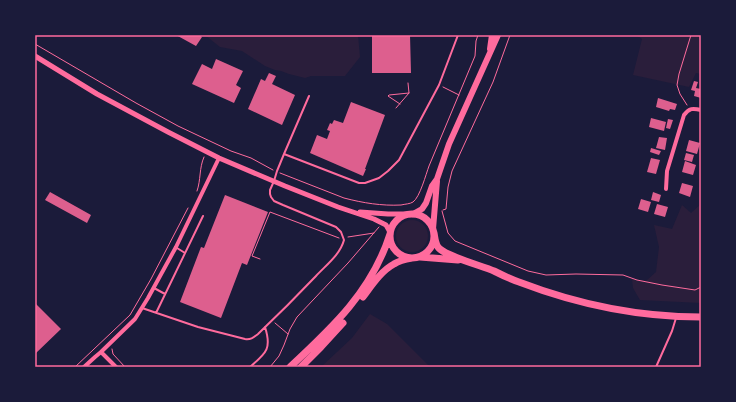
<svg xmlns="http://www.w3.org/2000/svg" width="736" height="402" viewBox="0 0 736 402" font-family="Quicksand,sans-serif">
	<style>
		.green { fill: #2a1e3b }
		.building { fill: #dd5f8e }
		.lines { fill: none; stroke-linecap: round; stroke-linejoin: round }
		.path { stroke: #ff6b9d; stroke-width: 1 }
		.service { stroke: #ff6b9d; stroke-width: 2 }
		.minor { stroke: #ff6b9d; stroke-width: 4 }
		.tertiary { stroke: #ff6b9d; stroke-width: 5 }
		.primary { stroke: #ff6b9d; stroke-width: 6 }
		.trunk { stroke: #ff6b9d; stroke-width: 7 }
		.neatline { fill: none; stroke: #ff6b9d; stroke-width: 1.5 }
	</style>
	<rect width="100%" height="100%" fill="#1b1b3a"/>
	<path class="green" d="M 205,35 L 358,35 L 360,57 L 345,76 L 311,76 L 305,78 L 289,74 L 281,71 L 275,70 L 265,66 L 242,51 L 220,47 Z
		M 636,35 L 701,35 L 701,74 L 696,73 L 689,87 L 633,75 L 642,39 Z
		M 701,204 L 701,303 L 640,300 L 633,288 L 632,279 L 646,281 L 656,272 L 659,247 L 654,225 L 672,229 L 682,205 L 691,213 Z
		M396 236a16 16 0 1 1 32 0a16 16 0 1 1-32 0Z
		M 370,314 L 387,324 L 430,367 L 321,367 L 352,338 Z"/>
	<path class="building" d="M 176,35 L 199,35 L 202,37 L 196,46 Z
		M 372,35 L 410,35 L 411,73 L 372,73 Z
		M 216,59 L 243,71 L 236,85 L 241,88 L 234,103 L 192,84 L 202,64 L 212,69 Z
		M 269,73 L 276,76 L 272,84 L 295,95 L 282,125 L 248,109 L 261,79 L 265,81 Z
		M 694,81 L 698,82 L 696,88 L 701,89 L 701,98 L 694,96 L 695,91 L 691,90 Z
		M 658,98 L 677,104 L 675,110 L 670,109 L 669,111 L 656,107 Z
		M 351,102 L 385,115 L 365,169 L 366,169 L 363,176 L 310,153 L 317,135 L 327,139 L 330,131 L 327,130 L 330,123 L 332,124 L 334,120 L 343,123 Z
		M 651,118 L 666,122 L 664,131 L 649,127 Z
		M 668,119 L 673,120 L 670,129 L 666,128 Z
		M 659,137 L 667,138 L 665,150 L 656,148 Z
		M 689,140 L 700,143 L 697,154 L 686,151 Z
		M 651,148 L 661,151 L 659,155 L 650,152 Z
		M 686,153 L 694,155 L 692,162 L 684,160 Z
		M 651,158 L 660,160 L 656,174 L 647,172 Z
		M 685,161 L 696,165 L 693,175 L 682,172 Z
		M 682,183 L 693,186 L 690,197 L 679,193 Z
		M 50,192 L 91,215 L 87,223 L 45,200 Z
		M 653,192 L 661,195 L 659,202 L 651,200 Z
		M 225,195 L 268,212 L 247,265 L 242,263 L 221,318 L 180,302 L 201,247 L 204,248 Z
		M 641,199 L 651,202 L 648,212 L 638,209 Z
		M 657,204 L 668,207 L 665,217 L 654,214 Z
		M 35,304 L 36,304 L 61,329 L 35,354 Z"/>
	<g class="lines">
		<path class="path" d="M 35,44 L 136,103 L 178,126 L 231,151 L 251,158 L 273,170
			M 443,87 L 459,95
			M 400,104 L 388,96 L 389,95 L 409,93
			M 687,105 L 680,94 L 677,85 L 679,74 L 691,35
			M 396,108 L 409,93 L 408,83
			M 280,173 L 344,198 C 363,203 382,206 401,205 C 405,204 410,204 413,202 C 420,197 426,174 429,166 C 444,129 460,93 475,56 L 476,41 L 478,35
			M 197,191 C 201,180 199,168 204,157
			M 443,210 L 446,209 L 448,187 L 452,171 L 493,82 L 510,35
			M 442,211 L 448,233 L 455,241 L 528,271 L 546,275 L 576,274 L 623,275 L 637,280 L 662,285 L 695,290 L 701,287
			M 348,237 L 374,233
			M 260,259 L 252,256 L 270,212 L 339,238
			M 275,323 L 288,334
			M 112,349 L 113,354 L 125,367
			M 75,367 L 130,315 L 151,279 L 188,208
			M 270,367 L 279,356 L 284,345 L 290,329 L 297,317 L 348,263 L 379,227"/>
		<path class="service" d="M 284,154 L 309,96
			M 177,248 L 185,253
			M 154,288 L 165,294
			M 142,308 L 198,327 L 245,339 C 251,340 254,337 258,334 C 278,315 297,296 316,276 C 326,265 340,255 344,240 L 341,232 L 336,227 L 283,205 L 274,201 L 271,197 L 270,194 L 270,190 L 274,181 L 277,171 L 284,154 L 359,183 L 365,183 L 379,178 L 388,171 L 399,160 L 439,85 L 458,35
			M 156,313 L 203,216
			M 250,367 C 266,353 272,349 265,327
			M 656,367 L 672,331 L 676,318"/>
		<path class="minor" d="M 666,189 L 667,171 L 684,115 C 689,108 693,108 701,110
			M 101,352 L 116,367
			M 84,367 L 95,357 L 101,352 L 135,319 L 148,298 L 176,247 L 219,158"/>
		<path class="tertiary" d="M 35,56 L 97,94 L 168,132 L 219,158 L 285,186 L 338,207 L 374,219 L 386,225 L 390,232
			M 360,212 L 388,214 L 409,214"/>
		<path class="primary" d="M 490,49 L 492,35
			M 413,214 L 422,209 L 426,203 L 432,186 L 437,179 L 449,144 L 498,35
			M 433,229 L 437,181"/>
		<path class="trunk" d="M390 236a22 22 0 1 1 44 0a22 22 0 1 1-44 0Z
			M 434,233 C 435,238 435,243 438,247 C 444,256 483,266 494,271 C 502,275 510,279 519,282 C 579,305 637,317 701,317
			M 420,257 L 458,260
			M 363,297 C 372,285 381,271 394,264 C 400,260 407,259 413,258
			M 290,367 C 332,328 372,291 390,234
			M 301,367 L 321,347 L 343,323"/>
	</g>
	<rect width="736" height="402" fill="none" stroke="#1b1b3a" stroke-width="72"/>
	<rect x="36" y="36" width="664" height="330" class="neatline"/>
</svg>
